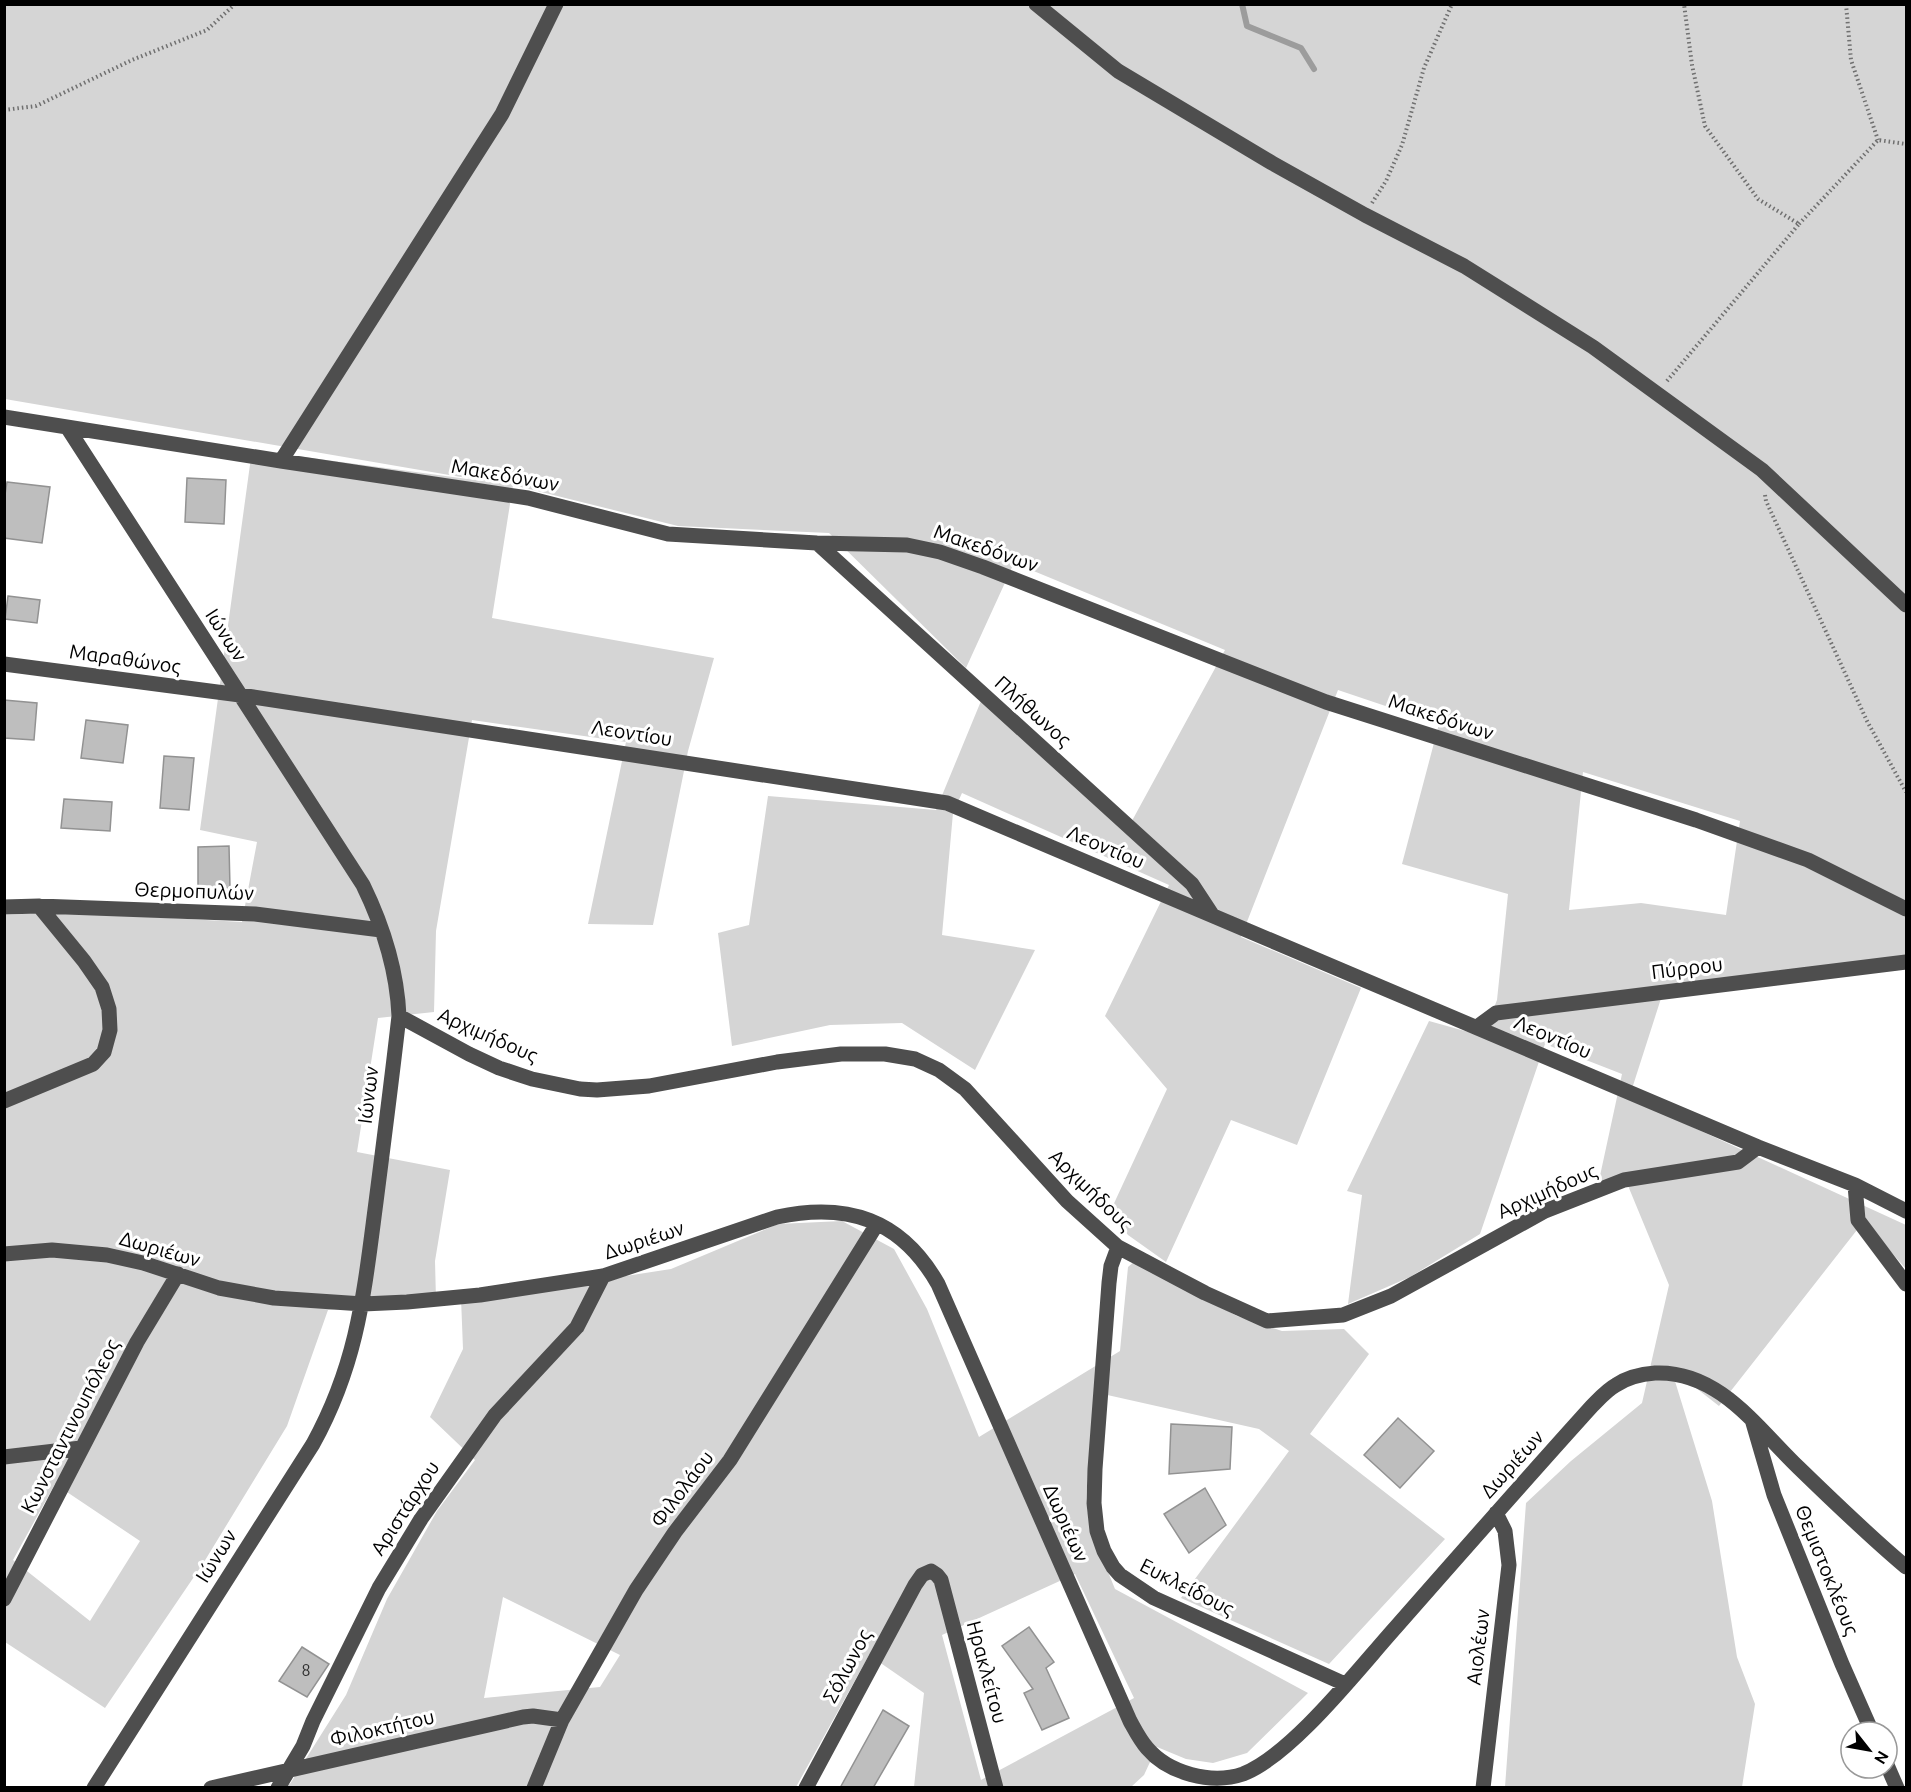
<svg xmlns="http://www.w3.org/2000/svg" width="1911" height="1792" viewBox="0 0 1911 1792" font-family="Ubuntu,sans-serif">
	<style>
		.green { fill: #d5d5d5; fill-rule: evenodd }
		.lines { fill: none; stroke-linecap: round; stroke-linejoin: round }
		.stream { stroke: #9c9c9c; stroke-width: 6 }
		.building { fill: #bebebe; stroke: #929292; stroke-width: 1.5 }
		.path { stroke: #707070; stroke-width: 4; stroke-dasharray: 1.5 3; stroke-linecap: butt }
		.minor { stroke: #4e4e4e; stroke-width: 15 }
		.labels { text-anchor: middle; stroke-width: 6; stroke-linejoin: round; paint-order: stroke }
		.number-label { font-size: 16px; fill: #303030 }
		.street-label { font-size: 20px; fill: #000; stroke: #fff }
	</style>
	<rect width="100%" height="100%" fill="#fff"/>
	<path class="green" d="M 4,5 L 1906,5 L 1906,957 L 1665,986 L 1629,1098 L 1906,1225 L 1906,1269 L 1864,1221 L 1719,1406 L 1696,1388 L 1674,1378 L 1712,1501 L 1737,1657 L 1755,1704 L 1742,1787 L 1505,1787 L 1526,1503 L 1571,1461 L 1642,1403 L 1669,1285 L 1624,1176 L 1598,1185 L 1622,1074 L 1545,1044 L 1480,1234 L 1410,1277 L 1348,1304 L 1362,1195 L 1347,1191 L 1429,1021 L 1483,1036 L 1497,1000 L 1508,894 L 1402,864 L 1439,724 L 1338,690 L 1241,937 L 1361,988 L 1297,1145 L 1231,1120 L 1166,1262 L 1128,1235 L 1110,1212 L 1167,1089 L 1105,1016 L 1169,885 L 962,793 L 953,813 L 942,935 L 1035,950 L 975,1070 L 902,1023 L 830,1025 L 732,1046 L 718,933 L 749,925 L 768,796 L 936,810 L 981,701 L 1127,830 L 1225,650 L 1014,563 L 966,668 L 829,533 L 678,526 L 513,485 L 492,618 L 714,658 L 688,751 L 653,925 L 588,924 L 626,742 L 472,720 L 436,931 L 434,1012 L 378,1018 L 357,1152 L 450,1170 L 435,1261 L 436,1300 L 328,1310 L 287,1426 L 204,1562 L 105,1708 L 5,1642 L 5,915 L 59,912 L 242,922 L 257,842 L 200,830 L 252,450 L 490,482 L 5,399 ZM 1583,772 L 1740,821 L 1726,915 L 1641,903 L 1569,910 ZM 55,1484 L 140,1541 L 90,1621 L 13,1560 Z
		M 842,1221 L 894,1249 L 927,1309 L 979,1437 L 1120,1351 L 1128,1267 L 1135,1261 L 1237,1316 L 1282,1331 L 1344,1329 L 1369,1354 L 1310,1434 L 1445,1539 L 1329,1664 L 1181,1598 L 1289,1451 L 1259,1429 L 1094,1392 L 1086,1499 L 1090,1528 L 1115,1589 L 1308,1693 L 1247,1753 L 1213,1763 L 1186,1759 L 1157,1747 L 1144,1775 L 1131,1787 L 914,1787 L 924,1693 L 869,1655 L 796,1787 L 273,1788 L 290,1784 L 346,1695 L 387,1599 L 437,1511 L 475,1460 L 430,1417 L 463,1349 L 461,1298 L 561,1286 L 671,1269 L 778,1224 ZM 1075,1574 L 1134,1698 L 981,1780 L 942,1635 ZM 503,1597 L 620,1655 L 600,1687 L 484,1698 Z"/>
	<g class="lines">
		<path class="stream" d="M 1242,4 L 1247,26 L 1301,48 L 1314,69"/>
	</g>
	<path class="building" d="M 187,478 L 226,480 L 224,524 L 185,522 Z
		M 7,482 L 50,487 L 42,543 L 4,538 L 4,501 Z
		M 8,596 L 40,600 L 37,623 L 5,619 Z
		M 4,700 L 37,703 L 34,740 L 4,738 Z
		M 86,720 L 128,725 L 123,763 L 81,758 Z
		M 164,756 L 194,758 L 189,810 L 160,808 Z
		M 64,799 L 112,802 L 110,831 L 61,828 Z
		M 229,846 L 230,888 L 198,889 L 198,847 Z
		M 1398,1418 L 1434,1451 L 1400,1488 L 1364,1455 Z
		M 1171,1424 L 1232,1427 L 1230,1469 L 1169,1474 Z
		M 1205,1488 L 1226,1525 L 1189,1553 L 1164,1514 Z
		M 1029,1627 L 1054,1662 L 1046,1668 L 1069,1718 L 1042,1730 L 1024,1693 L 1033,1689 L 1002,1646 Z
		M 302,1647 L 329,1664 L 307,1697 L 279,1681 Z
		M 883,1710 L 909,1726 L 873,1788 L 840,1788 Z"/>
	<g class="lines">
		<path class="path" d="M 1846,4 L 1851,60 L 1878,140
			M 4,110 L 36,106 L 132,60 L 207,30 L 235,4
			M 1372,203 L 1386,181 L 1402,145 L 1424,68 L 1452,4
			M 1799,224 L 1878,140 L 1906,144
			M 1667,381 L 1799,224 L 1758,199 L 1705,126 L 1692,65 L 1684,4
			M 1765,495 L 1766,501 L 1867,721 L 1906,792"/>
		<path class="minor" d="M 1036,4 L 1118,71 L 1272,163 L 1365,215 L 1464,266 L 1593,347 L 1762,470 L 1906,605
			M 4,417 L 281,461 L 528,498 L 668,534 L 817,543 L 907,545 L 940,552 L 983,567 L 1326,702 L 1696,820 L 1808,860 L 1906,909
			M 67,427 L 363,885 C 383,926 397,971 399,1016 C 392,1078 384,1140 376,1202 C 364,1293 358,1362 313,1444 L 94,1788
			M 281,461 L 502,114 L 556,4
			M 817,543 L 1192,884 L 1213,916
			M 4,664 L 240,695 L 947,803 L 1758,1147 L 1855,1185 L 1906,1211
			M 4,907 L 39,906 L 255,914 L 381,930
			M 399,1016 L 469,1054 L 499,1068 L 532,1079 L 580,1089 L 597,1090 L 649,1086 L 777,1062 L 841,1054 L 885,1054 L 915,1059 L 939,1070 L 965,1089 L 1067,1201 L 1118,1247 L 1205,1293 L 1267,1321 L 1343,1315 L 1391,1296 L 1545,1211 L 1624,1180 L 1738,1162 L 1758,1147
			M 1477,1027 L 1496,1013 L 1906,962
			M 4,1101 L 93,1064 L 104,1052 L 110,1030 L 109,1009 L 102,987 L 84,961 L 39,906
			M 1855,1185 L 1858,1220 L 1906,1284
			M 1118,1247 L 1111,1266 L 1109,1283 L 1095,1469 L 1094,1503 L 1097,1531 L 1104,1551 L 1113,1567 L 1120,1575 L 1154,1598 L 1345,1684
			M 4,1254 L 52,1250 L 107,1255 L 143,1263 L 219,1288 L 274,1298 L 363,1304 L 407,1302 L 480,1295 L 603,1276 L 777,1217 C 847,1202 901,1219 938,1284 L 1130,1721 C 1135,1730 1140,1740 1147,1748 C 1168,1773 1211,1785 1243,1774 C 1292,1755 1360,1667 1396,1627 C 1461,1553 1526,1479 1592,1406 C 1600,1398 1607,1390 1616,1385 C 1628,1377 1641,1374 1655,1373 C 1719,1370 1758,1429 1799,1468 C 1834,1502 1869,1536 1906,1567
			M 1753,1423 L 1774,1495 L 1842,1664 L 1872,1732
			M 4,1457 L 81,1448
			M 4,1599 L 137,1342 L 178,1274
			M 1887,1765 L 1897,1788
			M 211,1788 L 523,1717 L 533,1716 L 562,1720
			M 278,1788 L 303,1746 L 313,1721 L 379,1588 L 421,1519 L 495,1415 L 577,1327 L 603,1276
			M 534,1788 L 562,1720 L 636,1590 L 675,1532 L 730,1460 L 877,1224
			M 806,1788 L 915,1585 L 922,1575 L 931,1571 L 937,1575 L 941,1580 L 996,1788
			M 1483,1788 L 1509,1565 L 1505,1531 L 1496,1513"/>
	</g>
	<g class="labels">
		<g class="number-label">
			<text x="306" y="1676">8</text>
		</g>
		<g class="street-label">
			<text transform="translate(505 475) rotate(10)" y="7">Μακεδόνων</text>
			<text transform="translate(986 548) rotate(19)" y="7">Μακεδόνων</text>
			<text transform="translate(226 635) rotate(57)" y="7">Ιώνων</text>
			<text transform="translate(125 659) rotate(8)" y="7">Μαραθώνος</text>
			<text transform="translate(1033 711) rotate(42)" y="7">Πλήθωνος</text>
			<text transform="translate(1441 717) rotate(18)" y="7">Μακεδόνων</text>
			<text transform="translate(632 733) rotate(9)" y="7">Λεοντίου</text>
			<text transform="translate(1106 847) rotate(23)" y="7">Λεοντίου</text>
			<text transform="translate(194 891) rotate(2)" y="7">Θερμοπυλών</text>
			<text transform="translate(1687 968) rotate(-7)" y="7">Πύρρου</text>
			<text transform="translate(488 1035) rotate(24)" y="7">Αρχιμήδους</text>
			<text transform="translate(1553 1037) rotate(23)" y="7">Λεοντίου</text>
			<text transform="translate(368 1095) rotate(-83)" y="7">Ιώνων</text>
			<text transform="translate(1091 1190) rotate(44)" y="7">Αρχιμήδους</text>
			<text transform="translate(1547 1191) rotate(-24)" y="7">Αρχιμήδους</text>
			<text transform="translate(644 1240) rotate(-18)" y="7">Δωριέων</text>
			<text transform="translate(160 1249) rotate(16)" y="7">Δωριέων</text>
			<text transform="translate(70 1426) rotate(-63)" y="7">Κωνσταντινουπόλεος</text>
			<text transform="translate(1512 1464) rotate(-48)" y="7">Δωριέων</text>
			<text transform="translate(682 1489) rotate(-53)" y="7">Φιλολάου</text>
			<text transform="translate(405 1508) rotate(-57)" y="7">Αριστάρχου</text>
			<text transform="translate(1066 1523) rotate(66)" y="7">Δωριέων</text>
			<text transform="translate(216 1556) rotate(-58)" y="7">Ιώνων</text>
			<text transform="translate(1827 1570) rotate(68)" y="7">Θεμιστοκλέους</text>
			<text transform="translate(1187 1587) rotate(27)" y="7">Ευκλείδους</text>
			<text transform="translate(1478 1647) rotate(-83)" y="7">Αιολέων</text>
			<text transform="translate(847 1666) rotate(-62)" y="7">Σόλωνος</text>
			<text transform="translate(987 1672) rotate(75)" y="7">Ηρακλείτου</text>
			<text transform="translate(382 1728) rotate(-13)" y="7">Φιλοκτήτου</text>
		</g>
	</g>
	<rect width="1911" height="1792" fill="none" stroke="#000000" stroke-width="12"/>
	<g transform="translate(1869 1750) rotate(121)"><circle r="28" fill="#ffffff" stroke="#999999" stroke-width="1.5"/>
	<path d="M0-4.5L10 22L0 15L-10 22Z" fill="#000000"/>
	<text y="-9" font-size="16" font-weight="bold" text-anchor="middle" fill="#000000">N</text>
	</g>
</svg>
